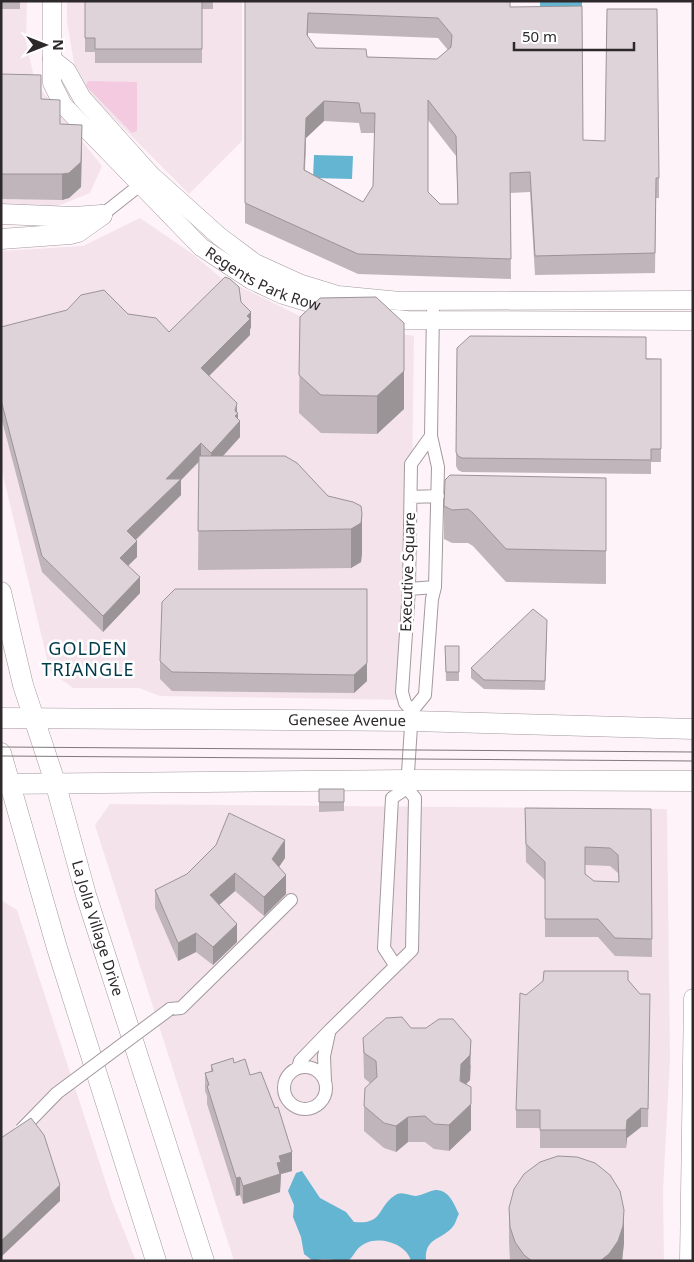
<svg xmlns="http://www.w3.org/2000/svg" width="694" height="1262" viewBox="0 0 694 1262" font-family="'Noto Sans',sans-serif">
	<style>
		.built { fill: #f5e3ec }
		.green { fill: #f3cae0 }
		.water { fill: #64b5d1 }
		.lines { fill: none; stroke-linecap: round; stroke-linejoin: round }
		.street-casing { stroke: #a2999d; stroke-width: 14 }
		.secondary-casing { stroke: #a2999d; stroke-width: 19 }
		.primary-casing { stroke: #a2999d; stroke-width: 21 }
		.street { stroke: #fff; stroke-width: 12 }
		.secondary { stroke: #fff; stroke-width: 18 }
		.primary { stroke: #fff; stroke-width: 20 }
		.tram { stroke: #7f787c; stroke-width: 1 }
		.street-bridge-casing { stroke: #a2999d; stroke-width: 14; stroke-linecap: butt }
		.street-bridge { stroke: #fff; stroke-width: 12 }
		.wall { fill: #bfb5ba; fill-rule: evenodd }
		.shaded-wall { fill: #9b9497 }
		.building { fill: #ded3d8; stroke: #9b9497; fill-rule: evenodd }
		.labels { text-anchor: middle; stroke-width: 5; stroke-linejoin: round; paint-order: stroke }
		.street-label { font-size: 15px; fill: #2d292b; stroke: #fff }
		.quarter-label { font-size: 18px; letter-spacing: 1px; fill: #013b4a; stroke: #fff }
	</style>
	<rect width="100%" height="100%" fill="#fef3f9"/>
	<path class="built" d="M 1,1 L 27,1 L 26,41 L 35,82 L 102,166 L 90,193 L 55,207 L 1,208 Z
		M 67,1 L 242,1 L 242,141 L 189,194 L 77,81 L 67,22 Z
		M 140,218 L 194,255 L 220,277 L 300,316 L 414,336 L 409,700 L 160,696 L 139,688 L 73,688 L 50,671 L 1,467 L 1,251 L 83,246 Z
		M 110,804 L 667,809 L 670,1059 L 663,1190 L 664,1261 L 234,1261 L 95,825 Z
		M 1,900 L 17,910 L 112,1201 L 136,1261 L 1,1261 Z"/>
	<path class="green" d="M 88,81 L 137,82 L 137,131 L 132,133 L 86,86 Z"/>
	<path class="water" d="M 540,1 L 582,1 L 582,16 L 540,16 Z
		M 314,155 L 353,156 L 352,179 L 313,178 Z
		M 302,1171 L 320,1198 L 346,1212 L 354,1222 C 383,1225 377,1208 394,1196 C 402,1190 408,1196 416,1196 C 423,1195 429,1191 435,1190 C 449,1189 454,1204 459,1214 C 457,1217 456,1222 454,1225 C 443,1241 424,1236 426,1261 L 411,1261 C 407,1244 379,1235 364,1244 C 356,1248 355,1255 348,1261 C 337,1261 324,1257 313,1261 L 304,1254 L 301,1237 L 293,1217 L 294,1205 L 288,1191 L 296,1173 Z"/>
	<g class="lines">
		<defs>
			<path id="street" d="M 102,215 L 145,181
				M 411,497 L 438,496
				M 409,589 L 435,587
				M 412,711 L 425,695 L 432,599 L 435,587 L 438,467 L 431,436 L 433,311
				M 395,965 L 384,948 L 392,798 L 407,788
				M 170,1009 L 181,1008 L 291,900
				M284 1088a21 21 0 1 1 42 0a21 21 0 1 1-42 0Z
				M 298,1068 L 300,1061 L 330,1030 L 412,950 L 415,798 L 407,788 L 412,711 L 405,703 L 402,692 L 409,589 L 411,464 L 431,436
				M 325,1082 L 324,1056 L 329,1033"/>
			<g id="secondary">
				<path id="s1" d="M 52,1 L 52,83 L 63,105 L 201,247 L 251,280 L 283,295 L 336,311"/>
				<path d="M 52,59 L 67,71 L 82,98 L 151,175 L 219,236 L 255,263 L 299,283 L 338,295 L 400,301 L 693,300"/>
				<path d="M 376,317 L 407,320 L 693,321"/>
				<path d="M 689,1261 L 693,998"/>
			</g>
			<g id="primary">
				<path d="M 1,214 L 74,217 L 102,215"/>
				<path d="M 1,239 L 70,234 L 78,232 L 102,215"/>
				<path id="s2" d="M 1,592 L 23,685 L 55,782 L 86,895 L 204,1261"/>
				<path id="s3" d="M 1,718 L 412,721 L 693,729"/>
				<path d="M 1,753 L 57,948 L 156,1261"/>
				<path d="M 1,784 L 408,780 L 693,781"/>
			</g>
		</defs>
		<use href="#street" class="street-casing"/>
		<use href="#secondary" class="secondary-casing"/>
		<use href="#primary" class="primary-casing"/>
		<use href="#street" class="street"/>
		<use href="#secondary" class="secondary"/>
		<use href="#primary" class="primary"/>
		<path class="tram" d="M 1,747 L 693,752
			M 1,756 L 693,761"/>
		<defs>
			<path id="street-bridge" d="M 21,1130 L 57,1093 L 170,1009"/>
		</defs>
		<use href="#street-bridge" class="street-bridge-casing"/>
		<use href="#street-bridge" class="street-bridge"/>
	</g>
	<path class="wall" d="M 1,1 L 20,1 L 20,9 L 1,9 Z
		M 85,1 L 213,1 L 213,9 L 202,9 L 202,63 L 95,63 L 95,52 L 85,52 Z
		M 245,1 L 510,7 L 583,140 L 659,178 L 659,198 L 656,198 L 655,273 L 535,275 L 530,192 L 510,193 L 511,279 L 358,274 L 245,223 ZM 308,33 L 438,38 L 448,50 L 437,59 L 367,57 L 316,48 L 308,37 ZM 428,120 L 456,156 L 458,204 L 440,204 L 428,192 ZM 324,121 L 359,123 L 361,133 L 375,133 L 373,186 L 363,202 L 305,170 L 306,138 Z
		M 1,74 L 41,99 L 60,124 L 82,150 L 81,187 L 69,198 L 62,200 L 1,199 Z
		M 241,302 L 251,328 L 250,329 L 250,335 L 209,376 L 237,412 L 238,419 L 240,437 L 223,456 L 328,496 L 353,502 L 362,553 L 361,562 L 351,568 L 198,570 L 199,462 L 181,480 L 181,495 L 136,540 L 137,557 L 128,565 L 140,593 L 103,632 L 42,572 L 1,417 L 1,327 L 128,314 L 169,332 Z
		M 300,317 L 404,409 L 377,434 L 321,433 L 299,413 Z
		M 457,348 L 661,359 L 661,462 L 651,462 L 651,474 L 462,472 L 458,470 L 456,466 Z
		M 606,478 L 606,584 L 506,582 L 473,546 L 468,543 L 452,543 L 444,539 L 444,506 Z
		M 367,589 L 367,681 L 354,693 L 172,691 L 160,679 L 160,661 Z
		M 547,630 L 545,690 L 484,689 L 471,678 L 471,668 Z
		M 445,646 L 459,646 L 459,681 L 446,681 Z
		M 319,789 L 344,789 L 344,811 L 319,812 Z
		M 525,808 L 651,809 L 652,957 L 615,956 L 598,937 L 545,937 L 545,880 L 526,862 ZM 585,865 L 610,866 L 618,873 L 619,882 L 594,881 L 585,874 Z
		M 285,858 L 279,867 L 286,894 L 264,916 L 235,891 L 219,905 L 237,942 L 213,965 L 196,952 L 178,961 L 155,908 L 155,890 Z
		M 628,980 L 650,1012 L 648,1127 L 641,1127 L 627,1138 L 626,1148 L 540,1148 L 540,1128 L 516,1128 L 516,1110 Z
		M 411,1028 L 471,1065 L 470,1080 L 466,1084 L 471,1130 L 449,1151 L 434,1149 L 425,1142 L 408,1142 L 396,1152 L 384,1148 L 364,1131 L 364,1106 L 370,1083 L 364,1078 L 363,1038 Z
		M 234,1063 L 250,1075 L 292,1171 L 281,1174 L 280,1192 L 243,1204 L 240,1195 L 236,1196 L 207,1104 L 207,1096 L 205,1091 L 205,1073 L 211,1071 L 211,1065 Z
		M 509,1208 L 624,1243 L 622,1261 L 510,1261 L 509,1241 Z"/>
	<path class="shaded-wall" d="M 308,13 L 308,33 L 307,55 L 307,35 Z
		M 324,101 L 324,121 L 306,138 L 304,190 L 306,118 Z
		M 82,125 L 81,187 L 69,198 L 62,200 L 62,174 Z
		M 251,312 L 251,328 L 250,329 L 250,335 L 201,384 L 201,368 Z
		M 404,323 L 404,409 L 377,434 L 377,396 Z
		M 237,403 L 237,415 L 238,413 L 238,423 L 240,421 L 240,437 L 211,469 L 211,453 L 235,411 Z
		M 201,443 L 201,459 L 181,480 L 181,495 L 127,548 L 127,531 L 166,479 Z
		M 362,514 L 362,553 L 361,562 L 351,568 L 351,529 Z
		M 137,541 L 137,557 L 120,574 L 120,558 Z
		M 140,577 L 140,593 L 103,632 L 103,616 Z
		M 367,663 L 367,681 L 354,693 L 354,675 Z
		M 285,840 L 285,858 L 272,877 L 272,859 Z
		M 235,873 L 235,891 L 210,913 L 210,895 Z
		M 286,875 L 286,894 L 264,916 L 264,897 Z
		M 237,924 L 237,942 L 213,965 L 213,947 Z
		M 196,933 L 196,952 L 178,961 L 178,943 Z
		M 471,1040 L 470,1080 L 461,1089 L 460,1081 L 461,1064 Z
		M 471,1104 L 471,1130 L 449,1151 L 449,1125 Z
		M 641,1108 L 641,1127 L 627,1138 L 626,1148 L 626,1130 L 627,1120 Z
		M 408,1117 L 408,1142 L 396,1152 L 396,1126 Z
		M 292,1152 L 292,1171 L 281,1174 L 280,1192 L 243,1204 L 243,1186 L 277,1163 L 279,1156 Z
		M 240,1177 L 240,1195 L 236,1196 L 236,1178 Z
		M 60,1185 L 60,1201 L 1,1257 L 1,1241 Z
		M 624,1210 L 624,1243 L 622,1261 L 600,1261 Z"/>
	<path class="building" d="M 85,1 L 202,1 L 202,49 L 95,49 L 95,38 L 85,38 Z
		M 245,1 L 510,1 L 510,7 L 582,6 L 583,140 L 605,141 L 607,9 L 657,9 L 659,178 L 656,178 L 655,253 L 535,256 L 530,172 L 510,173 L 511,259 L 358,254 L 245,203 ZM 308,13 L 438,18 L 452,35 L 451,47 L 437,59 L 367,57 L 366,49 L 316,48 L 307,35 ZM 428,100 L 456,136 L 458,204 L 440,204 L 428,192 ZM 324,101 L 359,103 L 361,113 L 375,113 L 373,186 L 363,202 L 304,170 L 306,118 Z
		M 1,74 L 41,75 L 41,99 L 60,100 L 60,124 L 82,125 L 81,162 L 69,173 L 62,174 L 1,174 Z
		M 225,277 L 230,279 L 239,287 L 241,302 L 251,312 L 247,316 L 250,319 L 201,368 L 237,403 L 235,411 L 238,413 L 235,416 L 240,421 L 211,453 L 201,443 L 166,479 L 181,479 L 127,531 L 137,541 L 120,558 L 140,577 L 103,616 L 42,556 L 1,400 L 1,327 L 67,310 L 81,295 L 104,290 L 128,314 L 156,318 L 169,332 Z
		M 376,297 L 404,323 L 404,371 L 377,396 L 321,395 L 299,375 L 300,317 L 320,298 Z
		M 470,336 L 646,337 L 646,359 L 661,359 L 661,449 L 651,449 L 651,460 L 462,458 L 458,456 L 456,452 L 457,348 Z
		M 199,456 L 285,456 L 297,463 L 328,496 L 353,502 L 361,506 L 362,514 L 361,523 L 351,529 L 198,531 Z
		M 450,475 L 606,478 L 606,551 L 506,549 L 473,513 L 468,509 L 452,510 L 444,506 L 445,480 Z
		M 175,589 L 367,589 L 367,663 L 354,675 L 172,672 L 160,661 L 162,602 Z
		M 533,609 L 547,620 L 545,681 L 484,680 L 471,668 Z
		M 445,646 L 459,646 L 459,672 L 446,672 Z
		M 319,789 L 344,789 L 344,802 L 319,802 Z
		M 525,808 L 651,809 L 652,939 L 615,938 L 598,919 L 545,919 L 545,862 L 526,844 ZM 585,847 L 610,848 L 618,855 L 619,882 L 594,881 L 585,874 Z
		M 229,813 L 285,840 L 272,859 L 286,875 L 264,897 L 235,873 L 210,895 L 237,924 L 213,947 L 196,933 L 178,943 L 155,890 L 187,874 L 216,845 Z
		M 544,971 L 628,971 L 628,980 L 640,994 L 650,994 L 648,1109 L 641,1108 L 627,1120 L 626,1130 L 540,1130 L 540,1110 L 516,1110 L 520,993 L 526,995 L 543,981 Z
		M 402,1017 L 411,1028 L 426,1028 L 439,1019 L 453,1019 L 471,1040 L 470,1055 L 461,1064 L 460,1081 L 471,1087 L 471,1104 L 449,1125 L 434,1124 L 425,1116 L 408,1117 L 396,1126 L 384,1123 L 364,1106 L 365,1088 L 377,1077 L 376,1061 L 364,1053 L 363,1038 L 386,1018 Z
		M 233,1058 L 234,1063 L 245,1059 L 250,1075 L 261,1072 L 275,1108 L 278,1107 L 292,1152 L 279,1156 L 281,1162 L 277,1163 L 280,1174 L 243,1186 L 240,1177 L 236,1178 L 207,1086 L 209,1085 L 205,1073 L 213,1071 L 211,1065 Z
		M 31,1118 L 44,1135 L 60,1185 L 1,1241 L 1,1138 Z
		M 558,1156 L 577,1157 L 595,1163 L 610,1175 L 620,1191 L 624,1210 L 623,1226 L 618,1241 L 609,1254 L 600,1261 L 532,1261 L 524,1255 L 515,1242 L 510,1227 L 509,1208 L 514,1189 L 524,1174 L 540,1162 Z"/>
	<g class="labels">
		<g class="street-label">
			<text dy="5" stroke="none"><textPath href="#s1" startOffset="375">Regents Park Row</textPath></text>
			<text transform="translate(408 572) rotate(-88)" y="5">Executive Square</text>
			<text dy="5" stroke="none"><textPath href="#s3" startOffset="346">Genesee Avenue</textPath></text>
			<text dy="5" stroke="none"><textPath href="#s2" startOffset="350">La Jolla Village Drive</textPath></text>
		</g>
		<g class="quarter-label">
			<text x="88" y="655">GOLDEN<tspan x="88" dy="21">TRIANGLE</tspan></text>
		</g>
	</g>
	<rect width="694" height="1262" fill="none" stroke="#2d292b" stroke-width="5"/>
	<g transform="translate(45 45) rotate(90)" stroke="#ffffff" stroke-width="4" paint-order="stroke">
	<path d="M0-4L9 19L0 12L-9 19Z" fill="#2d292b"/>
	<text y="-8" font-size="14" font-weight="bold" text-anchor="middle" fill="#2d292b">N</text>
	</g>
	<path d="M514 42v8h120v-8" fill="none" stroke="#2d292b" stroke-width="2.5"/>
	<text x="522" y="42" font-size="15" fill="#2d292b" stroke="#ffffff" stroke-width="4" paint-order="stroke">50 m</text>
</svg>
